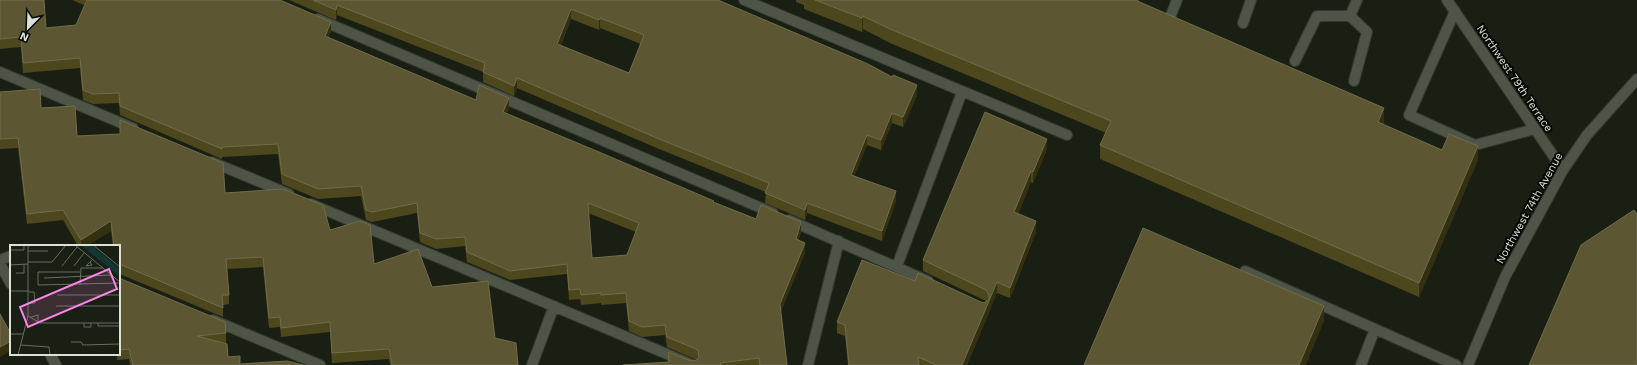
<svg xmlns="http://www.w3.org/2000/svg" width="1637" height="365" viewBox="0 0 1637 365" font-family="'Work Sans',sans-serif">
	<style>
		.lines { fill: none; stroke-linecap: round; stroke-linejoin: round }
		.minor-casing { stroke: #343931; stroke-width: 12 }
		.minor { stroke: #4e5547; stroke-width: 10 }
		.wall { fill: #4d471e; fill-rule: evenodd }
		.shaded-wall { fill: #323011 }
		.building { fill: #5c5732; stroke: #706d4c; fill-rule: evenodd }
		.labels { text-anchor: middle; stroke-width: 4; stroke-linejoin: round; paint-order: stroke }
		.street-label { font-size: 11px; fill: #dce1d8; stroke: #060804 }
		.inset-road { fill: none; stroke: #676d62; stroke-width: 1 }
		.view { fill: #fa87e6; fill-opacity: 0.15; stroke: #fa87e6; stroke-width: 2 }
		.inset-edge { fill: none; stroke: #dce1d8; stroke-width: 2 }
	</style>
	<rect width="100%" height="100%" fill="#191f13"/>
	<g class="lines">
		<defs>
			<path id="minor" d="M 744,0 L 1067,135
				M 1447,0 L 1563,170
				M 1455,11 L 1409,115 L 1475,145 L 1535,129
				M 1171,15 L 1177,0
				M 318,19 L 773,213
				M 1243,23 L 1251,0
				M 1295,61 L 1317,16 L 1350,16
				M 0,72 L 133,128
				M 1354,81 L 1367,32 L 1350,16 L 1357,0
				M 212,162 L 289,194
				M 311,204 L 693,365
				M 789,220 L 928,281
				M 0,260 L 11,256
				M 0,264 L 11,284
				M 897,266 L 962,92
				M 1245,271 L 1375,329
				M 213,320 L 320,365
				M 50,354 L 56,365
				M 532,365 L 554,306
				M 808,365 L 839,241
				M 1361,365 L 1375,329 L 1456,365
				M 1468,365 L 1505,277 L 1563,170 L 1587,135 L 1637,79"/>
		</defs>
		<use href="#minor" class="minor-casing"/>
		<use href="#minor" class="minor"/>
	</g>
	<path class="wall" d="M 0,0 L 46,28 L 76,25 L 84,5 L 72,0 L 280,0 L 331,32 L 328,37 L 476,100 L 509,108 L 506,114 L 714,202 L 756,219 L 801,232 L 798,241 L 805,253 L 781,311 L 787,365 L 623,365 L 668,362 L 668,352 L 691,361 L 697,360 L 667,347 L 665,335 L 642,337 L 629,331 L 626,303 L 601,305 L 601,303 L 581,305 L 580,299 L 569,300 L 567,274 L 510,280 L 467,262 L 465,246 L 436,249 L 420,242 L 417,213 L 372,222 L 366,220 L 361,196 L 318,199 L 282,184 L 278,154 L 222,157 L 222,159 L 120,115 L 119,103 L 93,104 L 83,100 L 80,68 L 23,73 L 21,47 L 0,49 ZM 588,213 L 636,232 L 627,255 L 592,258 Z
		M 289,0 L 718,0 L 917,95 L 903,127 L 892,123 L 881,150 L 867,145 L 854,176 L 896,201 L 882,241 L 807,213 L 805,220 L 765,203 L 766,192 L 659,149 L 517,88 L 514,96 L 483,82 L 483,72 L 337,15 L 336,20 ZM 571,19 L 599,30 L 600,28 L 641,44 L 629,73 L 561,45 Z
		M 796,0 L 1139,0 L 1139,2 L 1384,121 L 1383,125 L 1442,150 L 1478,160 L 1419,297 L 1100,159 L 1100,145 L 1106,133 L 890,43 L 863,29 L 862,32 L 804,9 L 804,5 L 796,2 Z
		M 0,92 L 41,108 L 77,136 L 225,193 L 330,230 L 374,264 L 432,287 L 495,338 L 518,365 L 390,365 L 389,359 L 332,363 L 330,332 L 281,337 L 280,327 L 269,328 L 263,267 L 227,269 L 229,295 L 229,304 L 223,305 L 223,317 L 122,275 L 119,275 L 119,246 L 113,246 L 111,231 L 86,246 L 78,246 L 63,220 L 27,224 L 18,148 L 0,149 Z
		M 1047,149 L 1033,183 L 1031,182 L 1018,214 L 1036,232 L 1010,298 L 997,293 L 967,365 L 848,365 L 845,336 L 837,333 L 837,322 L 915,281 L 981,302 L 984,303 L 986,301 L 923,271 L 923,260 Z
		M 119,278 L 226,333 L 226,343 L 223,343 L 228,357 L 240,364 L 303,365 L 130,365 L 129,359 L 117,360 L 117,354 L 119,354 Z"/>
	<path class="shaded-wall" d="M 337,5 L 337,15 L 336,20 L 336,10 Z
		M 571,9 L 571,19 L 557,54 L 557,44 Z
		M 863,16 L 863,29 L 862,32 L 862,18 Z
		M 600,18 L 600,28 L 599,30 L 599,20 Z
		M 331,22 L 331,32 L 325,46 L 325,36 Z
		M 517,78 L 517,88 L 514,96 L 514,86 Z
		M 917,85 L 917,95 L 903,127 L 903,117 Z
		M 509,98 L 509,108 L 503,122 L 503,112 Z
		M 1384,108 L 1384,121 L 1378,136 L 1378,122 Z
		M 892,113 L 892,123 L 881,150 L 881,140 Z
		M 867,135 L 867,145 L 851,185 L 851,175 Z
		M 1047,139 L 1047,149 L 1033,183 L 1033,172 Z
		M 1478,146 L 1478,160 L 1419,297 L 1419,283 Z
		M 1031,171 L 1031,182 L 1014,223 L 1014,212 Z
		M 896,191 L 896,201 L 882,241 L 882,231 Z
		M 807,203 L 807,213 L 805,220 L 805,210 Z
		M 111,221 L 111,231 L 86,246 L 81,246 L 81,240 Z
		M 1036,221 L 1036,232 L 1010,298 L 1010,288 Z
		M 801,222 L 801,232 L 796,249 L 796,239 Z
		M 805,243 L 805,253 L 780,313 L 780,304 Z
		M 997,282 L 997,293 L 967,365 L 962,365 Z
		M 1324,306 L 1324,321 L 1306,365 L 1299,365 Z
		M 11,341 L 11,351 L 0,357 L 0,347 Z"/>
	<path class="building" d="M 0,0 L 44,0 L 46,28 L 76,25 L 87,0 L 280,0 L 331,22 L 325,36 L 476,100 L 479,85 L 509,98 L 503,112 L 599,152 L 714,201 L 713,202 L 756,219 L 761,205 L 801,222 L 796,239 L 805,243 L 780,304 L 787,365 L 760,365 L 759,358 L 720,363 L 721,365 L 623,365 L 669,362 L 668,352 L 691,361 L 697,360 L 699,357 L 698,351 L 696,349 L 667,337 L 665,325 L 642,327 L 629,321 L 626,293 L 601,295 L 601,293 L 581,295 L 580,289 L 569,290 L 567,264 L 510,271 L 467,252 L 465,237 L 436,239 L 420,233 L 417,203 L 372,212 L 366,210 L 361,186 L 318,189 L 282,174 L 278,144 L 222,147 L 222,149 L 120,106 L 119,93 L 93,94 L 83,90 L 80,58 L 23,63 L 21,37 L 0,39 ZM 588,203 L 639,223 L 627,255 L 592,258 Z
		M 313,0 L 718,0 L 868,64 L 892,77 L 893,75 L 917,85 L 903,117 L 892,113 L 881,140 L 867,135 L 851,175 L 896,191 L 882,231 L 807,203 L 805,210 L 765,193 L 769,183 L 659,139 L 517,78 L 514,86 L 483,72 L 485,63 L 337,5 L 336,10 ZM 571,9 L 599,20 L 600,18 L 644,35 L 629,73 L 557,44 Z
		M 815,0 L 1135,0 L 1384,108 L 1378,122 L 1442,150 L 1449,134 L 1478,146 L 1419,283 L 1100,145 L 1111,121 L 890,29 L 863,16 L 862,18 Z
		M 40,89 L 41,108 L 75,106 L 77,136 L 120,134 L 120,120 L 223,163 L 225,193 L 283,189 L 323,205 L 330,230 L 360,221 L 370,225 L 374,264 L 418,249 L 432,287 L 488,281 L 495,338 L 516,343 L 518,365 L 392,365 L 389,349 L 332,353 L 330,322 L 281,328 L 280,317 L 269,318 L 263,257 L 226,259 L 229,295 L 222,295 L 223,308 L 122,265 L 119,265 L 119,246 L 114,246 L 111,221 L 81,240 L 63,210 L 27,214 L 18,138 L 0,139 L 0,92 Z
		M 985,112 L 1047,139 L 1033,172 L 1031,171 L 1014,212 L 1036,221 L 1010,288 L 997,282 L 962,365 L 936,365 L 918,357 L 919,365 L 849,365 L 845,325 L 837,322 L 862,260 L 915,281 L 918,273 L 981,302 L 984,303 L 989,299 L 989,295 L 986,290 L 923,260 Z
		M 1634,210 L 1637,214 L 1637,365 L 1529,365 L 1581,245 Z
		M 1143,228 L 1324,306 L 1299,365 L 1084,365 Z
		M 119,278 L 225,322 L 226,333 L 197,336 L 227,344 L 228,357 L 240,356 L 240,364 L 287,361 L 303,365 L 133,365 L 129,349 L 119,350 L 119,288 L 121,288 Z
		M 0,314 L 11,334 L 11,341 L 0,347 Z"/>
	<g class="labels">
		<g class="street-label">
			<text transform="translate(1515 78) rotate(56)" y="4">Northwest 79th Terrace</text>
			<text transform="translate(1529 208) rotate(-61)" y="4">Northwest 74th Avenue</text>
		</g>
	</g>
	<g transform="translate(10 245)">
		<rect width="110" height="110" fill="#191f13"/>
		<path d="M 71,0 L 81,0 L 110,24 L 110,32 Z" fill="#133635"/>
		<path class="inset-road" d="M 65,0 L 110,37M 83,0 L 110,22M 0,5 L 14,5 L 14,0M 18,6 L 38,6M 18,17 L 42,17 L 56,0M 80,17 L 82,20 L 76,21 L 82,15M 0,20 L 18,19M 52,21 L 67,2M 64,21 L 74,8M 70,27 L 28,27 L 28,40 L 110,38M 6,28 L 14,28 L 14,19M 34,33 L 101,30M 70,40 L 71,23 L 93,23M 0,46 L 19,46M 19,47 L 24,47 L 25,58 L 19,58M 47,50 L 110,50M 46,61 L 110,61M 18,71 L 30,78 L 110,78M 21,72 L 28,70 L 28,77M 74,78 L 74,82 L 81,82 L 81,78M 88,78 L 88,81 L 110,81M 0,89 L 13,89M 61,97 L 71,97 L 73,100M 10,100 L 39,102 L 40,110M 72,100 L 110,99M 1,110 L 8,110 L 18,71 L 18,0"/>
		<path class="view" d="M 99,24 L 107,44 L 18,82 L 10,62 Z"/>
		<rect width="110" height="110" class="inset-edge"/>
	</g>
	<g transform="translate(28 28) rotate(203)" stroke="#060804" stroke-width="3" paint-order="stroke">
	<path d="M0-3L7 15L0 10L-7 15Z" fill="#dce1d8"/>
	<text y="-6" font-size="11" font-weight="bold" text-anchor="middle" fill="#dce1d8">N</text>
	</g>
</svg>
